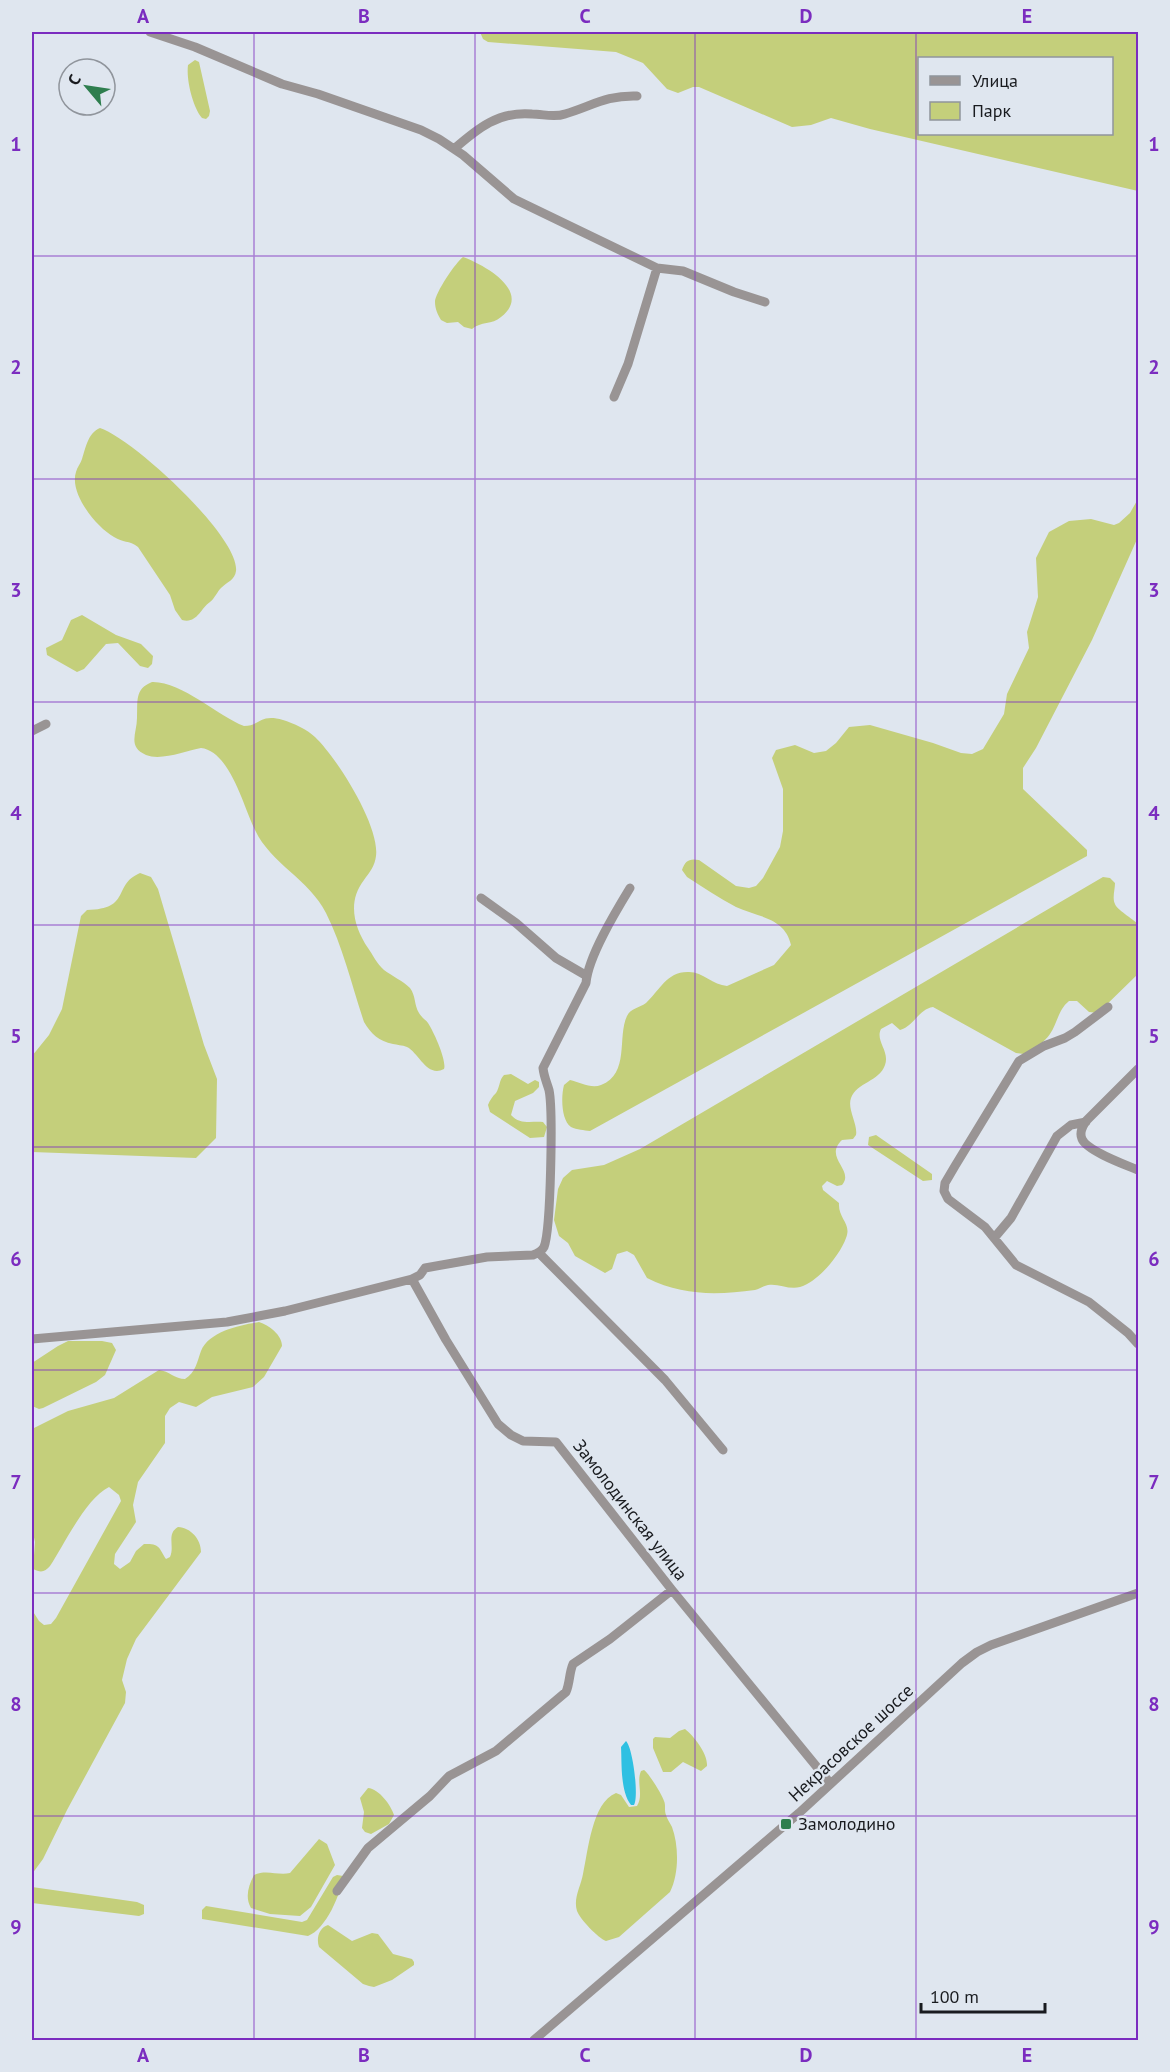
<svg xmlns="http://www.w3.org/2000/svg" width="1170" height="2072" viewBox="0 0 1170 2072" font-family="'PT Sans',sans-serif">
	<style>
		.green { fill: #c4cf7b; fill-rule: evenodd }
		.water { fill: #2fc0e2 }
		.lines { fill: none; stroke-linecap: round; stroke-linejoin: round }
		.minor { stroke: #999494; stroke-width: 9 }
		.grid { fill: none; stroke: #7b2cbf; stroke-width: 1.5; stroke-opacity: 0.55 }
		.poi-dot { fill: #2e7e4e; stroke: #dfe6ef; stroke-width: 2 }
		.labels { text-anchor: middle; stroke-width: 5; stroke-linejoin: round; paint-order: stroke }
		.street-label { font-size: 18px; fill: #191b1f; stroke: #dfe6ef }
		.poi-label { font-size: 18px; fill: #191b1f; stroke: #dfe6ef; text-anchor: start }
		.neatline { fill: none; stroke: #7b2cbf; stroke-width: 2 }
		.grid-label { font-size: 20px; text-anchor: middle; font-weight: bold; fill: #7b2cbf }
	</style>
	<rect width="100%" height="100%" fill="#dfe6ef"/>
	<path class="green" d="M 480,32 L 1138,32 L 1138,191 L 870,129 L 831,118 L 811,125 L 792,127 L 699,87 L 693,87 L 678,93 L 667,89 L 643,63 L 616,52 L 488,42 L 483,39 ZM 920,58 L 1112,58 L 1112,134 L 920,134 Z
		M 195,60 L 199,62 L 210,111 L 209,116 L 206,119 L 202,118 C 193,107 186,80 188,65 Z
		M 463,257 C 485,265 533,292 501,317 C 492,325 481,321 472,329 L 464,327 L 458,322 L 447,323 L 441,320 C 438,315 435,309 435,302 C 435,293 456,262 463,257 Z
		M 100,428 C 132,438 240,537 236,571 C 235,580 227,582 221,588 C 217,592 215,598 210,602 C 200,609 197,624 182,620 L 175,610 L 170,595 L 138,547 C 129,540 123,543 114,537 C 96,527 69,493 76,472 C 77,467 81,463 82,459 C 86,447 88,433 100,428 Z
		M 1138,499 L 1138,537 L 1092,640 L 1036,748 L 1023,768 L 1023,789 L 1087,850 L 1087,856 L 590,1131 C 584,1130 577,1130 571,1127 C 561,1120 561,1096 564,1085 L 570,1080 C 580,1082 591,1089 601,1085 C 630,1074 617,1037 627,1016 C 631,1008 639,1008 646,1003 C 660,990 667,971 689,972 C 703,972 713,985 727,986 L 774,965 L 791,945 C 785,917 757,917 736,907 C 719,898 703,887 687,877 L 682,870 C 685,861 689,858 699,860 L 736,886 L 749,888 L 756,886 L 763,878 L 780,847 L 783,831 L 783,789 L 772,758 L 776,750 L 795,745 L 814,753 L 826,751 L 836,743 L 849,727 L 870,725 L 933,743 L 961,753 L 972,754 L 983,749 L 1004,714 L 1007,694 L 1029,648 L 1027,632 L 1038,597 L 1036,558 L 1049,532 L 1069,521 L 1091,519 L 1114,525 L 1119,523 L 1130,513 Z
		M 82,615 L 116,635 L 141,644 L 153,656 L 152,664 L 148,668 L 140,666 L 118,643 L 106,644 L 84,669 L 77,672 L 47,655 L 46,648 L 62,640 L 71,620 Z
		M 152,682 C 181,681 218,716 244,726 C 260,726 260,713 283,720 C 293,723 308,730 315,737 C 337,758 380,826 376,856 C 375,866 369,873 364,880 C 347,902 354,927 368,948 C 373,955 377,964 384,970 C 392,976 403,981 410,988 C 416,996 414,1005 419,1013 C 421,1017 426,1020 428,1023 C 434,1032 447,1061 444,1069 C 427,1078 419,1053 407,1047 C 402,1045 397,1045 393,1044 C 379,1041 371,1034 364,1022 C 352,986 343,947 326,913 C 309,879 271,864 255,830 C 244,808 230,751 201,748 C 186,751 161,761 146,755 C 127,747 137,733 137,718 C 138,702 134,689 152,682 Z
		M 140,873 L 151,877 L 158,889 L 204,1045 L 217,1079 L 216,1138 L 196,1158 L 32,1152 L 32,1056 L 49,1035 L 62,1009 L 81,916 L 87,910 C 132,909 112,885 140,873 Z
		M 1103,877 L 1110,878 L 1115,883 C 1115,890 1112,898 1115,904 C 1116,909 1133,919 1138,924 L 1138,974 L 1098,1013 L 1089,1012 L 1077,1001 L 1069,1001 C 1058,1010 1058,1022 1050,1034 C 1044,1043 1033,1049 1024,1054 L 1016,1053 L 933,1007 C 919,1009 914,1026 900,1030 L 892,1023 L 881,1029 C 875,1041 890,1051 885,1065 C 879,1082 857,1082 851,1098 C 847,1109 858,1124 856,1135 L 853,1139 L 842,1140 C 823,1158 855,1170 842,1185 L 837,1186 L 827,1181 L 822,1186 L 823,1190 L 839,1203 C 838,1219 852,1223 846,1238 C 840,1255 818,1282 800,1287 C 789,1290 778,1283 768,1285 C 763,1286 760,1289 755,1290 C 717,1295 683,1296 647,1278 L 634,1255 L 627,1251 L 617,1254 L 612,1269 L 605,1273 L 575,1256 L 568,1243 L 559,1236 L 554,1220 L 558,1189 L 563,1178 L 572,1170 L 604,1165 L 640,1149 Z
		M 511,1074 L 528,1084 L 535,1080 L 539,1082 L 539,1087 L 533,1093 L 515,1101 L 511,1115 C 520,1125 531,1121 543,1122 L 547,1127 L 544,1137 L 530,1138 L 490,1112 L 488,1105 C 490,1100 492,1097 496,1093 C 500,1087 499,1080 504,1075 Z
		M 876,1135 L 932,1174 L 932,1180 L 923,1181 L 868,1145 L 869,1137 Z
		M 259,1322 C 269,1325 282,1335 282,1346 L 264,1377 L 253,1387 L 212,1397 L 196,1407 L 179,1402 L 170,1408 L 165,1416 L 165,1443 L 138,1482 L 133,1505 L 136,1522 L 115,1554 L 114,1564 L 120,1569 L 130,1562 L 136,1551 L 144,1544 C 160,1543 159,1548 166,1559 L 170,1557 C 175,1546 166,1534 178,1527 C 191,1528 201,1539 201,1552 L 136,1639 L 127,1659 L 122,1680 L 126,1692 L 125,1703 L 67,1810 L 43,1859 L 32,1874 L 32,1610 L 39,1621 L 44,1625 L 51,1624 L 56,1618 L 121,1501 L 119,1495 L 109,1487 C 86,1498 64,1545 50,1566 C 45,1572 41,1573 33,1569 L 35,1542 L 32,1528 L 32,1429 L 68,1411 L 114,1398 L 159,1370 C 169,1371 175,1379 185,1379 C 196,1372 197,1362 201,1351 C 209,1331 241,1325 259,1322 Z
		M 68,1341 L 102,1341 L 112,1343 L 116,1350 L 105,1375 L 96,1382 L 43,1408 L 39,1409 L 32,1406 L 32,1363 L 58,1346 Z
		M 685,1729 C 694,1736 708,1754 707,1766 L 701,1771 L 683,1762 L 671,1772 L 663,1772 L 653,1748 L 653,1739 L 655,1737 L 670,1738 L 679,1731 Z
		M 644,1770 C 648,1772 663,1796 664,1801 C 666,1805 664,1810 666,1815 C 667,1819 670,1823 672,1827 C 679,1846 679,1874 670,1892 L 619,1937 L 606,1941 C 598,1938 580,1919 577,1911 C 573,1898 581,1886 583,1874 C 588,1852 592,1802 616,1793 L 621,1795 L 629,1807 L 637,1806 C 644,1795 636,1782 641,1771 Z
		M 368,1788 C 379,1789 391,1805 394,1815 L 389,1824 L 371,1834 L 365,1832 L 362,1828 L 364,1812 L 360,1798 Z
		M 319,1839 L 327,1844 L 335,1865 L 311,1907 L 300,1916 L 270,1914 L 251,1908 C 245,1898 248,1886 254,1875 C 267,1869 278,1876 290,1873 Z
		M 337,1875 L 343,1876 C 341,1894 326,1929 308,1936 L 202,1919 L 202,1910 L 206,1906 L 302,1922 L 307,1920 L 333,1877 Z
		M 32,1887 L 137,1902 L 144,1905 L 144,1914 L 139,1916 L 32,1903 Z
		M 328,1925 L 352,1941 L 372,1933 L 378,1934 L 393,1954 L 412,1959 L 414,1962 L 414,1965 L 392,1980 L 374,1987 L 369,1986 L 363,1984 L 319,1947 C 316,1938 319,1928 328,1925 Z"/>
	<path class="water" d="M 626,1741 C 633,1748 639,1797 634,1805 L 631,1805 C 620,1791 622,1763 621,1747 Z"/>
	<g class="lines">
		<path class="minor" d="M 150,32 L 195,47 L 282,84 L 318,94 L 421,130 L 439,139 L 463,155 L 514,199 L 657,268 L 683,271 L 734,292 L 765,302
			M 454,149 C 478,128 499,111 532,114 C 543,114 554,118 565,114 C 592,106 606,95 637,96
			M 614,397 L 628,364 L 657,268
			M 32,731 L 46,724
			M 481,898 L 516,923 L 556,958 L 587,976
			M 1108,1007 L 1075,1032 L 1065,1038 L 1044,1046 L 1019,1061 L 955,1166 L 945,1183 L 944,1191 L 948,1199 L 985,1227 L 1016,1265 L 1089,1302 L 1128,1333 L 1138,1344
			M 1138,1069 L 1086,1121 C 1083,1126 1079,1132 1082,1139 C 1087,1151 1126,1165 1138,1170
			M 995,1237 L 1011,1218 L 1057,1136 L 1071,1125 L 1086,1122
			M 539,1253 L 665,1380 L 723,1450
			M 412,1279 L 420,1275 L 425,1268 L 487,1257 L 533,1255 C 538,1253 542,1251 544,1247 C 551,1230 553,1109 549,1090 C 547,1083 544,1077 543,1068 L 586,983 C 588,957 616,911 630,888
			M 32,1339 L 227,1322 L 285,1311 L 412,1279 L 446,1340 L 498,1424 L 511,1435 L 523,1441 L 556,1442 L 672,1590 L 830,1783
			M 337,1891 L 368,1848 L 430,1796 L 449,1776 L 496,1751 L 566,1692 C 570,1683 569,1673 573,1664 L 610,1639 L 672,1590
			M 534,2040 L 799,1813 L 962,1663 L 977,1652 L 991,1645 L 1138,1593"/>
	</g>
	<path class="grid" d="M 254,32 L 254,2040M 475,32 L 475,2040M 695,32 L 695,2040M 916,32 L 916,2040M 32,256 L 1138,256M 32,479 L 1138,479M 32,702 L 1138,702M 32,925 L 1138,925M 32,1147 L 1138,1147M 32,1370 L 1138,1370M 32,1593 L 1138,1593M 32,1816 L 1138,1816"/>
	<rect class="poi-dot" x="780" y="1818" width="12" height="12" rx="3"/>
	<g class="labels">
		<g class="street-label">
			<text transform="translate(630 1510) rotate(52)" y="6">Замолодинская улица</text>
			<text transform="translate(851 1743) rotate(-43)" y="6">Некрасовское шоссе</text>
		</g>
		<g class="poi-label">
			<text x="798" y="1830">Замолодино</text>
		</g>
	</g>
	<rect width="1170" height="2072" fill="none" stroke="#dfe6ef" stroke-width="66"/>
	<rect x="918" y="57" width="195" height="78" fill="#dfe6ef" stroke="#90959c" stroke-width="1.5"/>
	<rect x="930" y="76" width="30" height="9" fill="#999494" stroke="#90959c" stroke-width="1.5"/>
	<text x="972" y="87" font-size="18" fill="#191b1f">Улица</text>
	<rect x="930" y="102" width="30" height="18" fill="#c4cf7b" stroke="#90959c" stroke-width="1.5"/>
	<text x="972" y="117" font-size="18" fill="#191b1f">Парк</text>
	<g transform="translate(87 87) rotate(299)"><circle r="28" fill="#dfe6ef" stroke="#90959c" stroke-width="1.5"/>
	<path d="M0-4.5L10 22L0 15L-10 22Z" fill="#2e7e4e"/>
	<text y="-9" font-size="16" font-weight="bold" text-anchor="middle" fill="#191b1f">С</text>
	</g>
	<path d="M921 2003v9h124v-9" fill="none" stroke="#191b1f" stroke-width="3"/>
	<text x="930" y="2003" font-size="18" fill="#191b1f" stroke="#dfe6ef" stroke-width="4.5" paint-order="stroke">100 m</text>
	<rect x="33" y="33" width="1104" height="2006" class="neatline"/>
	<g class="grid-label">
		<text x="143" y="23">A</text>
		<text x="364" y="23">B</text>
		<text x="585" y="23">C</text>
		<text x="806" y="23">D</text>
		<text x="1027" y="23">E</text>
		<text x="16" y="151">1</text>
		<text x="1154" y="151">1</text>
		<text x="16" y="374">2</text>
		<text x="1154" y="374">2</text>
		<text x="16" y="597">3</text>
		<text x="1154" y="597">3</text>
		<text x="16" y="820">4</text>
		<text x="1154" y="820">4</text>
		<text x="16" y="1043">5</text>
		<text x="1154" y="1043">5</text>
		<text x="16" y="1266">6</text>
		<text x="1154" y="1266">6</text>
		<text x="16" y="1489">7</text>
		<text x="1154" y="1489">7</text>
		<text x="16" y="1711">8</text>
		<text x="1154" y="1711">8</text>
		<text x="16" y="1934">9</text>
		<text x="1154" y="1934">9</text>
		<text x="143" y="2062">A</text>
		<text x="364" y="2062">B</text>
		<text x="585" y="2062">C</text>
		<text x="806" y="2062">D</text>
		<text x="1027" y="2062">E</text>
	</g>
</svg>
